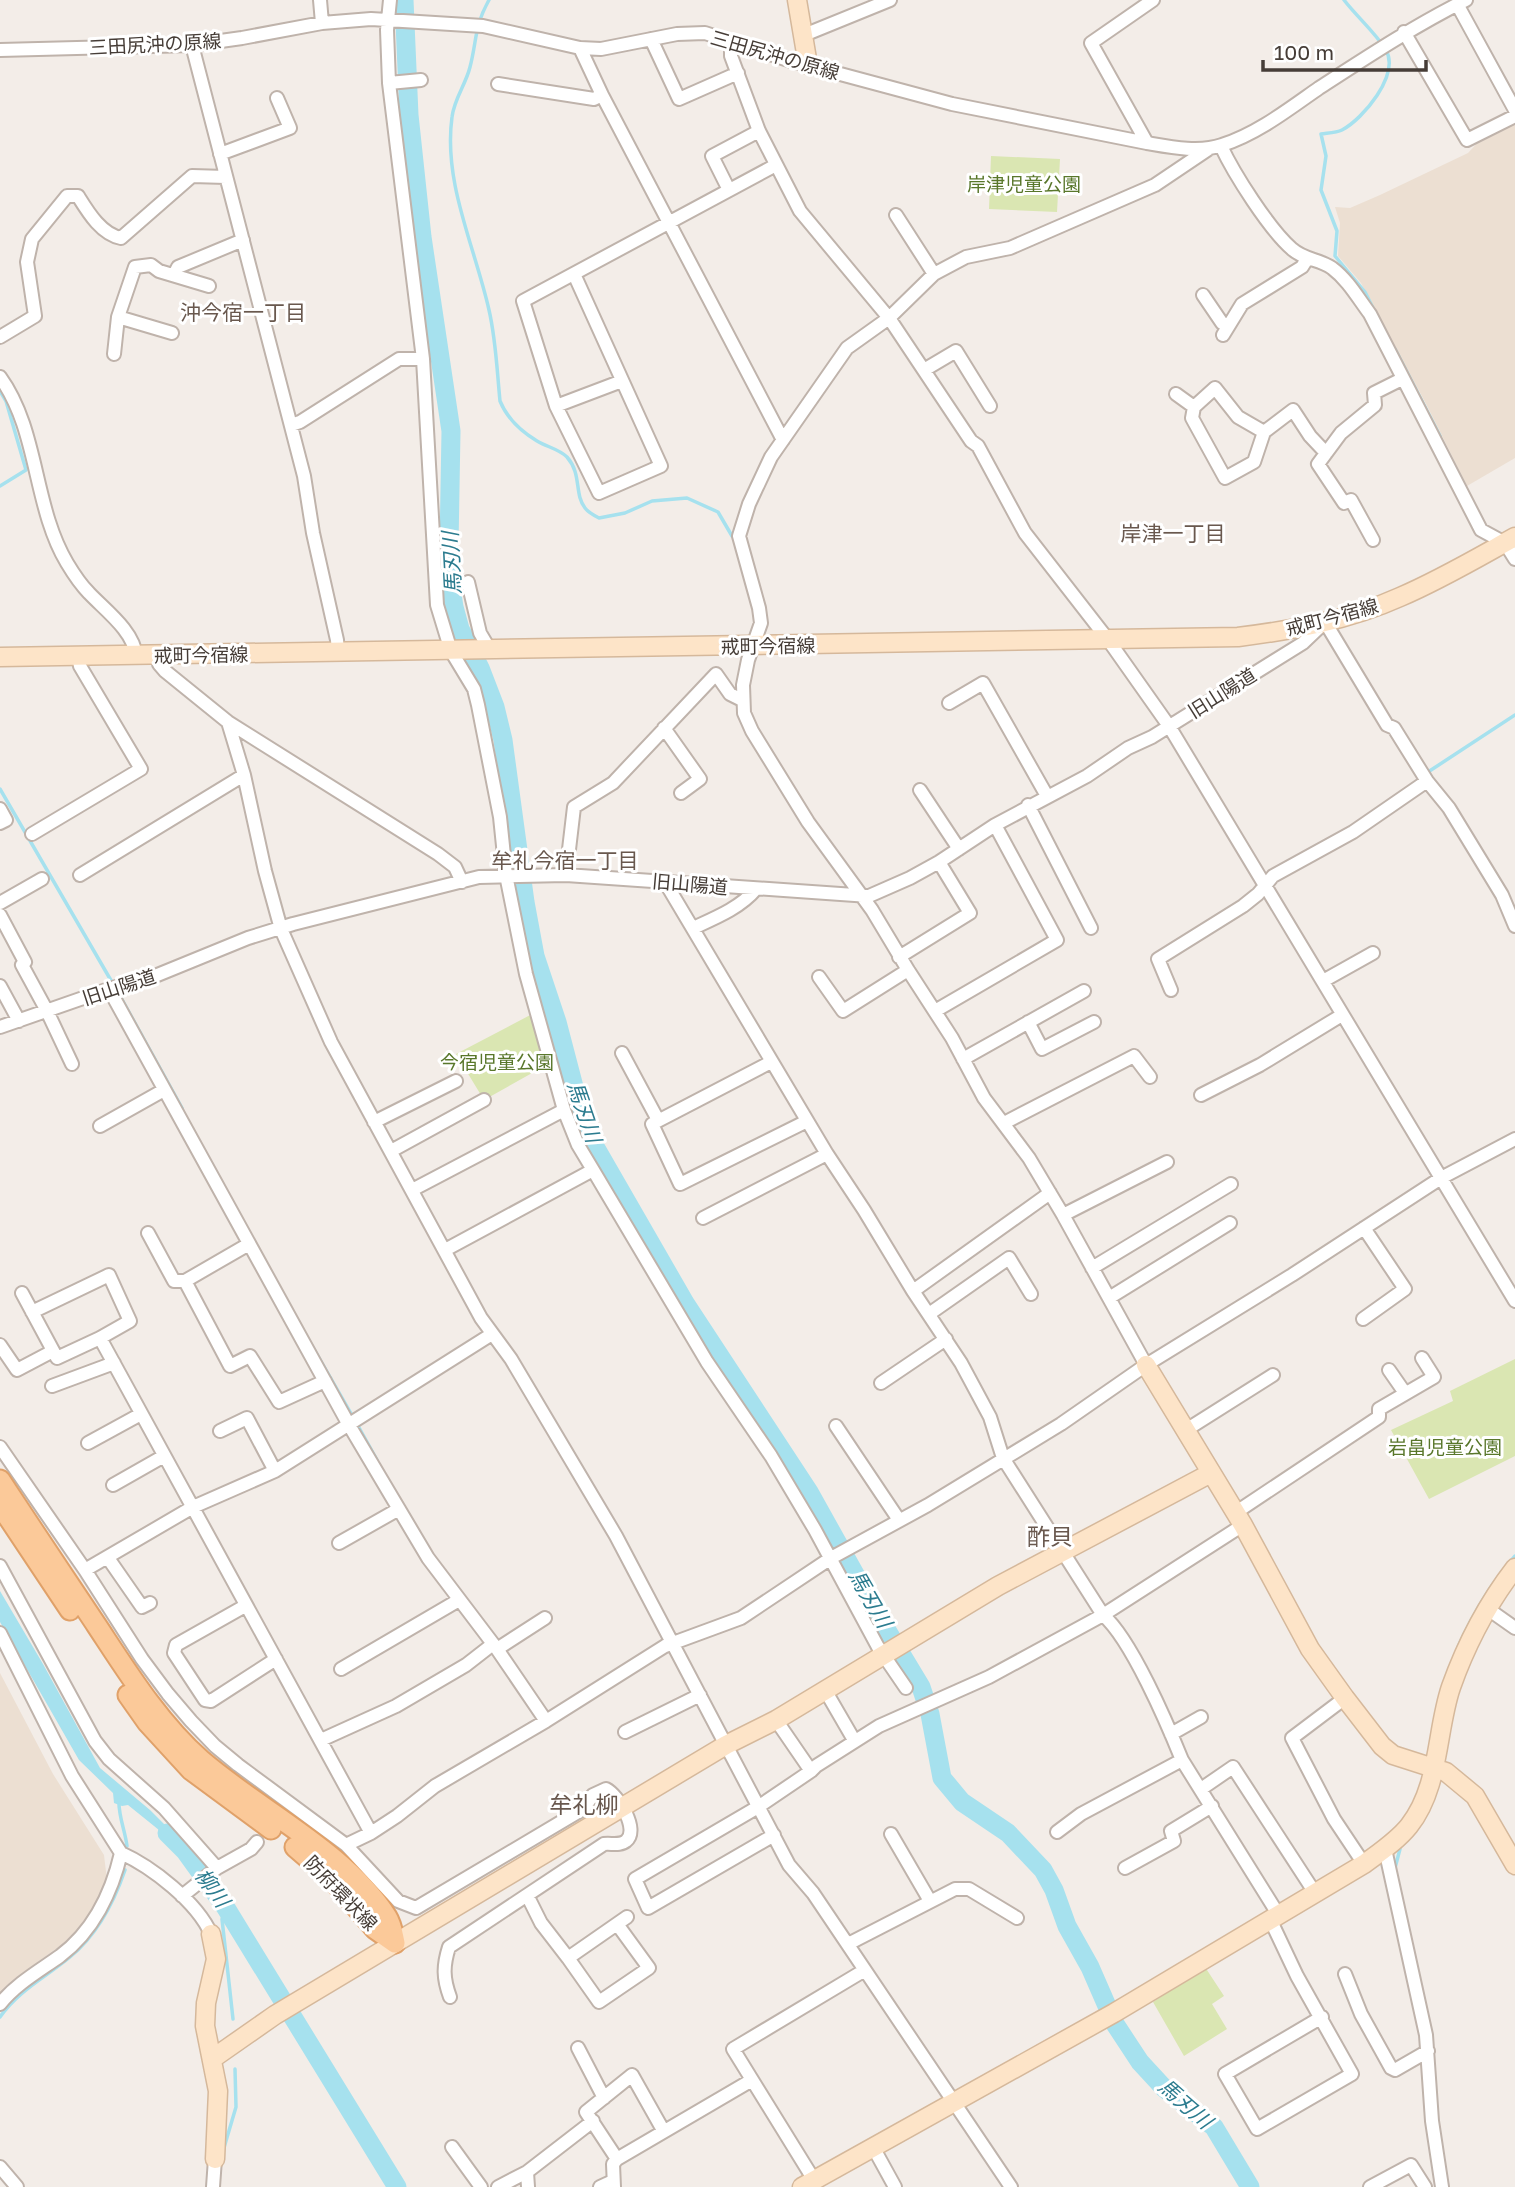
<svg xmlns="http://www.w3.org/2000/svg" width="1515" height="2187" viewBox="0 0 1515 2187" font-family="'Golos Text','Noto Sans JP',sans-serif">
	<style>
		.education { fill: #ecdfd2 }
		.green { fill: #dae6b2 }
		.water { fill: #a6e1ee }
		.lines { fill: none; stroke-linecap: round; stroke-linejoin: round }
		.stream { stroke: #a6e1ee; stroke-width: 3.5 }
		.river { stroke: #a6e1ee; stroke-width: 19 }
		.street-casing { stroke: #bfb3ab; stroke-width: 16 }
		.secondary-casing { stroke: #d5b89b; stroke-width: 21 }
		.primary-casing { stroke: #e0a169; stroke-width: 23 }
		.street { stroke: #fff; stroke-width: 12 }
		.secondary { stroke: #fde4c8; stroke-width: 18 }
		.primary { stroke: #fbc999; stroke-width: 19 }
		.labels { text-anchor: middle; stroke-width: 6; stroke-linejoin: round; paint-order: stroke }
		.street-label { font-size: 19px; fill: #463d37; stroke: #fff }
		.park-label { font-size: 19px; fill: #59772b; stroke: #fff }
		.neighbourhood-label { font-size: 21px; fill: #69584e; stroke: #fff }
		.water-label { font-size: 21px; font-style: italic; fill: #2c7c8f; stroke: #fff }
		.quarter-label { font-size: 23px; fill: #69584e; stroke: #fff }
	</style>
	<rect width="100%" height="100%" fill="#f3ede8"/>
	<path class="education" d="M 1515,123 L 1515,458 L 1467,486 L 1426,404 L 1361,283 L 1338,256 L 1340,223 L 1335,207 L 1350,208 L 1380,195 L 1468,153 L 1482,138 Z
		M 0,1673 L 53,1774 L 104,1855 L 107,1880 L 88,1917 L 74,1936 L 14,1979 L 0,2001 Z"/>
	<path class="green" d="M 991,156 L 1060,159 L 1057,212 L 989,209 Z
		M 536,1012 L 550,1063 L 484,1100 L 456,1054 Z
		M 1515,1359 L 1515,1456 L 1429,1499 L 1391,1430 L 1453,1401 L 1450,1391 Z
		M 1205,1967 L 1224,1996 L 1212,2004 L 1227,2029 L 1184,2056 L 1153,2002 Z"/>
	<path class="water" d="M 0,1591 L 43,1664 L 100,1768 L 150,1810 L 176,1836 L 185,1851 L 128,1805 L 122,1806 L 114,1803 L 113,1793 L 79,1760 L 0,1622 Z"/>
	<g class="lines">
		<path class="stream" d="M 489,0 C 474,27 477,40 470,67 C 466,84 454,99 452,117 C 443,183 475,247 489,310 C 496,340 497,371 500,401 C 507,418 522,432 537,441 C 547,447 559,449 567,457 C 582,474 574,494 585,508 C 588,512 595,516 599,518 L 625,513 L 652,501 L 687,498 L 718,512 L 732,536
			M 1344,0 C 1357,17 1375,32 1386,50 C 1400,75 1363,119 1342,130 C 1336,133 1327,133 1321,134 L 1326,156 L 1321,190 L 1337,231 L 1335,256 L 1365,292 L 1375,312
			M 1395,349 L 1440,436
			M 0,391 L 6,401 L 26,470 L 0,486
			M 1428,772 L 1515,715
			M 0,789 L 120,996 L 182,1108
			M 303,1330 L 353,1417
			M 357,1424 L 377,1460
			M 1458,1647 C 1473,1614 1491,1583 1515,1556
			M 119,1800 C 118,1815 125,1830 127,1846
			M 1395,1868 L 1400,1849
			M 226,1908 L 222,1919 L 233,2019
			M 0,2017 C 19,1990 46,1977 70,1957 C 97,1935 114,1902 125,1870
			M 223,2151 L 236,2107 L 235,2069"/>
		<path class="river" d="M 404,0 L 409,115 L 422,237 L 451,431 L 449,546 L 450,582 L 454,607 L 460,629 L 480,668 L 495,707 L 503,740 L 525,902 L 535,956 L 557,1022 L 574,1087 L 590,1138 L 685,1303 L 809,1492 L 880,1619 L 921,1687 L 930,1714 L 942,1778 L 962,1802 L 1008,1833 L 1043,1870 L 1054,1890 L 1067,1926 L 1090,1967 L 1107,2006
			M 167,1833 L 185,1851 L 226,1908 L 397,2187
			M 1115,2024 L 1140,2062 L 1164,2088 L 1214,2127 L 1250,2187"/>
		<defs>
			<path id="street" d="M 320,0 L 322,23
				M 390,0 L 387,30 L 389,83 L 423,359 L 437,605 L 451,651 L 474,689 L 478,705 L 500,817 L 506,875 L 526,974 L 564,1110 L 578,1145 L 593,1170 L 707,1362 L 771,1456 L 815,1530 L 878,1647 L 906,1688
				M 1457,4 L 1515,110
				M 1404,32 L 1467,140 L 1515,116
				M 804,35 L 890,0
				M 651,39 L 679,99 L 738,73
				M 731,43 L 731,56 L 759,131 L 800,211 L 889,318 L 971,441 L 978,446 L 1025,533 L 1109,641 L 1169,726 L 1515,1301
				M 192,45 L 304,476 L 313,533 L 337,640 L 338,652
				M 580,48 L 602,95 L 783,440
				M 0,50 L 192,45 L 242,38 L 322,23 L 371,19 L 483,26 L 580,48 L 601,49 L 677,34 L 705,33 L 788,60 L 952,104 L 1147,143 C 1170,147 1199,153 1222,145 C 1257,134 1289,109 1319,88 C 1367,57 1414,26 1466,0
				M 389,83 L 421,80
				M 498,84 L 594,99 L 602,95
				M 1147,143 L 1091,43 L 1153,0
				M 1221,146 C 1234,174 1269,229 1292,249 C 1304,260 1319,259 1332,268 C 1348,280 1358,298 1370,314 L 1481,530 L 1505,543 L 1515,559
				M 220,154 L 290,128 L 277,98
				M 729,190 L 712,156 L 759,131
				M 896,215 L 934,274
				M 574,274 L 661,466 L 599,493 L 556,406 L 523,301 L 776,165
				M 174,275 L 178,267 L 243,240
				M 1203,295 L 1222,323 L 1228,326
				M 118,317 L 172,333
				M 1223,335 L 1242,304 L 1302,267 L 1307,259
				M 0,337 L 35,316 L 27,262 L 32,239 L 67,196 L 78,196 C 88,212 101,234 121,238 L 192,176 L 226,177
				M 114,354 L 118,317 L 135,267 L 151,265 L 159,271 L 209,286
				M 924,370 L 956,351 L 990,406
				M 0,377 C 39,431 33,506 67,563 C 73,573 80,584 89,593 C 105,610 134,631 136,656
				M 1176,394 L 1194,407
				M 556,406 L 622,381
				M 291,425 L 300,422 L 399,359 L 423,359
				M 1264,432 L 1238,417 L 1215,388 L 1194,407 L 1192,418 L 1225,478 L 1254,462 L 1264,432 L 1293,410 L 1310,436 L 1326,453
				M 1373,540 L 1351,500 L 1344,503 L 1318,464 L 1341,433 L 1375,405 L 1374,393 L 1402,379
				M 468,582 L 480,633 L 490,650
				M 159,655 L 159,664 L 165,671 L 228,722 L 438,854 L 455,867 L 462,882
				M 949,703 L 983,683 L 1047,796
				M 228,722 L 244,775 L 265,871 L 281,929 L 331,1042 L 481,1318 L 511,1359 L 616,1536 L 789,1865 L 813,1893 L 1011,2187
				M 664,728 L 700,779 L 681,793
				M 920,790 L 959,849
				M 1028,805 L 1091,928
				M 0,809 L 6,820 L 0,823
				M 32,834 L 141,769 L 80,666 L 78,656
				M 80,875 L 244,775
				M 566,875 L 574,807 L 613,783 L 716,674 L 730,694 L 742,700
				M 665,882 L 827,1154 L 864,1210 L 913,1291 L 961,1363 L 990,1417 L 1003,1458 L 1103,1615 C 1131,1639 1167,1723 1182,1760 L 1278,1914
				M 0,903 L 42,879
				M 0,915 L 25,962 L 22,965 L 47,1011 L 72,1064
				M 693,928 C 715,918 740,908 756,889
				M 899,957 L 970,913 L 939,862
				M 819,977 L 843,1011 L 908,970
				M 1323,981 L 1373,953
				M 0,986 L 19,1021
				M 109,989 L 349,1425 L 428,1558 L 497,1649 L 546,1721
				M 1171,990 L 1158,959 L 1243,906 L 1258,894 L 1273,876 L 1353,832 L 1427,781
				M 935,1011 L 1057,940 L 995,825
				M 1028,1022 L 1042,1049 L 1094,1022
				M 0,1027 L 109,989 L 150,978 L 248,938 L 293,924 L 479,877 L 566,875 L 869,896 L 910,878 L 939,862 L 995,825 L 1087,776 L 1128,748 L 1152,737 L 1303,643 L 1325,622 L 1387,725 L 1394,728 L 1427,781 L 1449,808 L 1502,895 L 1515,926
				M 622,1053 L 658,1120
				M 963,1059 L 1084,991
				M 771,1062 L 652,1124 L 680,1184 L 807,1121
				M 1201,1095 L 1260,1065 L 1342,1015
				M 374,1122 L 456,1081
				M 1004,1123 L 1134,1056 L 1150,1077
				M 100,1126 L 164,1090
				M 391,1151 L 484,1100
				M 412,1190 L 564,1110
				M 1063,1215 L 1167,1162
				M 703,1218 L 827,1154
				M 148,1233 L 174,1281 L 185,1281 L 249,1244
				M 445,1250 L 593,1170
				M 1092,1268 L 1231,1184
				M 185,1281 L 230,1366 L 250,1356 L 279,1402 L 325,1381
				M 913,1291 L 1050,1193
				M 22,1293 L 57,1358 L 100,1338 L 130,1321 L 109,1275 L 32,1312
				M 1109,1298 L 1230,1223
				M 929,1314 L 1009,1258 L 1031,1294
				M 1363,1319 L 1405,1289 L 1364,1228
				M 100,1338 L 371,1833
				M 0,1345 L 17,1370 L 53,1351
				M 1146,1365 L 1063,1215 L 1029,1158 L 984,1098 L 952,1038 L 908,970 L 872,910 L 808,822 L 752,731 L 744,713 L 743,685 L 748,660 L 761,623 L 759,608 L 739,536 L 749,504 L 771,457 L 847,348 L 889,318 L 934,274 L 966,257 L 1010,248 L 1155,185 L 1210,148
				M 1389,1370 L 1405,1393
				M 881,1383 L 946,1339
				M 52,1386 L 114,1363
				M 836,1426 L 899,1520
				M 1186,1430 L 1273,1375
				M 220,1431 L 247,1418 L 275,1471
				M 88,1443 L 141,1414
				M 0,1447 L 85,1570 L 142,1659 L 168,1694 L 191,1721 L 215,1746 L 238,1765 L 346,1845 L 398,1901 L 416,1908 L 583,1809 L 593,1795 L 606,1789 C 618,1795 640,1830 626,1841 C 620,1846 611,1843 604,1844 L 449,1947 C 443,1966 443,1978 450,1997
				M 113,1485 L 164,1456
				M 1235,1513 L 1379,1417 L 1379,1409 L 1434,1377 L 1422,1358
				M 339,1543 L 399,1509
				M 108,1558 L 142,1607 L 150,1603
				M 0,1566 L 95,1741 L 109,1759 L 164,1808 L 217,1868
				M 85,1570 L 193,1507 L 275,1471 L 492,1334
				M 245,1606 L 176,1645 L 174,1653 L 205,1700 L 211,1701 L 276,1659
				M 1488,1609 L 1515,1628
				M 0,1633 L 72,1776 L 121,1853 C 112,1892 93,1931 60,1956 C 39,1971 16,1984 0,2004
				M 497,1649 L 545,1618
				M 341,1669 L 459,1600
				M 825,1690 L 854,1740
				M 1345,1698 L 1292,1738 L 1334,1819 L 1364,1864
				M 776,1720 L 811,1771
				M 625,1732 L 700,1695
				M 1171,1734 L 1201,1717
				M 321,1740 L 396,1706 L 466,1665 L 493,1644
				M 1201,1789 L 1233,1767 L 1315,1893
				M 1057,1832 L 1081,1814 L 1182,1760
				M 891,1834 L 930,1901
				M 774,1835 L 648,1908 L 635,1879 L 758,1807 L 811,1771 L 816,1766 L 879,1726 L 989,1677 L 1103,1615 L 1243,1525
				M 346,1845 L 371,1833 L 397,1816 L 435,1786 L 546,1721 L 665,1646 L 741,1618 L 831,1558 L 928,1505 L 1061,1424 L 1146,1365 L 1292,1275 L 1441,1178 L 1515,1139
				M 1385,1849 L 1426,2035 L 1432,2121 L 1442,2187
				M 121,1853 C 152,1867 197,1902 211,1934
				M 1125,1868 L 1174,1841 L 1171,1831 L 1212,1806
				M 182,1896 L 217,1868 L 251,1849 L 257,1842
				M 528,1897 L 541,1923 L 568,1958 L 627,1917
				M 1270,1919 L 1297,1976 L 1352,2074 L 1257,2129 L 1225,2074 L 1322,2017
				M 848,1944 L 955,1889 L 969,1889 L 1017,1918
				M 568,1958 L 599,2002 L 649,1968 L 617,1924
				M 1345,1974 L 1361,2014 L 1391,2068 L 1395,2070 L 1428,2051
				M 578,2048 L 604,2098
				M 452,2147 L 481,2187
				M 873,2147 L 895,2187
				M 617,2159 L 752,2080
				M 0,2167 L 17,2187
				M 814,2180 L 733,2049 L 865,1970
				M 213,2187 L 215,2159
				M 498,2187 L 527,2172
				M 528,2187 L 527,2172 L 593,2121
				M 600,2187 L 613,2181
				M 614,2187 L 613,2164 L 617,2159 L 586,2112 L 632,2075 L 663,2130
				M 1370,2187 L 1411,2165 L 1425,2187"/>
			<path id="secondary" d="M 797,0 L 808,65
				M 0,657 L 1238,637 C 1294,630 1349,620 1400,597 C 1440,580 1477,558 1515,537
				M 1146,1365 L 1243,1525 L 1310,1649 L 1345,1698 L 1382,1746 L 1393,1755 L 1446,1772 L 1475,1796 L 1515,1865
				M 211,1934 L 216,1959 L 206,2003 L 205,2026 L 218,2091 L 215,2159
				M 212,2059 L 275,2015 L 726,1745 L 776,1720 L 998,1586 L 1211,1473
				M 802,2187 L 1114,2013 L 1364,1864 C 1380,1852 1397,1841 1409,1826 C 1440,1787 1436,1731 1451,1687 C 1466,1645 1488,1603 1515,1568"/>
			<path id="primary" d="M 0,1480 C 32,1529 65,1578 97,1626 C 128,1673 159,1723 201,1760 C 260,1811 345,1851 387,1917 C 392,1925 393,1934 395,1943
				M 0,1505 L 70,1610
				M 128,1695 L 147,1722 L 191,1770 L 271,1829
				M 295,1847 L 332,1879 L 375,1929 L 395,1943"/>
		</defs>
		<use href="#street" class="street-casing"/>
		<use href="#secondary" class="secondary-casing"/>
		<use href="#primary" class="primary-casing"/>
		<use href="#street" class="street"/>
		<use href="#secondary" class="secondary"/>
		<use href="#primary" class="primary"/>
	</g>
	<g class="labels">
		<g class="street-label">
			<text transform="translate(155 44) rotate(-3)" y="7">三田尻沖の原線</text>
			<text transform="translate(775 55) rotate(16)" y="7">三田尻沖の原線</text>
			<text transform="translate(1332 617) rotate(-15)" y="7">戒町今宿線</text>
			<text transform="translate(768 646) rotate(-1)" y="7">戒町今宿線</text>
			<text transform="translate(201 655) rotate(-1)" y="7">戒町今宿線</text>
			<text transform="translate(1222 693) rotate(-32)" y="7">旧山陽道</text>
			<text transform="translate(690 884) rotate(5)" y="7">旧山陽道</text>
			<text transform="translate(119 987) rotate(-18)" y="7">旧山陽道</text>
			<text transform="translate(341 1893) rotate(46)" y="7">防府環状線</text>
		</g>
		<g class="park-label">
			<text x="1024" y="191">岸津児童公園</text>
			<text x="497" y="1069">今宿児童公園</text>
			<text x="1445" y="1454">岩畠児童公園</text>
		</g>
		<g class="neighbourhood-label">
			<text x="243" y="320">沖今宿一丁目</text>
			<text x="1173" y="541">岸津一丁目</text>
			<text x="565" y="868">牟礼今宿一丁目</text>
		</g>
		<g class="water-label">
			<text transform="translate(452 563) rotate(-93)" y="7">馬刃川</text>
			<text transform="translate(584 1112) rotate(71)" y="7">馬刃川</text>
			<text transform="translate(870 1599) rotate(60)" y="7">馬刃川</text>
			<text transform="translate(212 1888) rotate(54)" y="7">柳川</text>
			<text transform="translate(1185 2104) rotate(41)" y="7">馬刃川</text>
		</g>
		<g class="quarter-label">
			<text x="1050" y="1545">酢貝</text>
			<text x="584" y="1813">牟礼柳</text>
		</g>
	</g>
	<path d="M1263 60v10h163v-10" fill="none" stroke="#463d37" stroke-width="3.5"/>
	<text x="1274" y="60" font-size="21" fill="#463d37" stroke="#ffffff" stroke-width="5" paint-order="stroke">100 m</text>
</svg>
